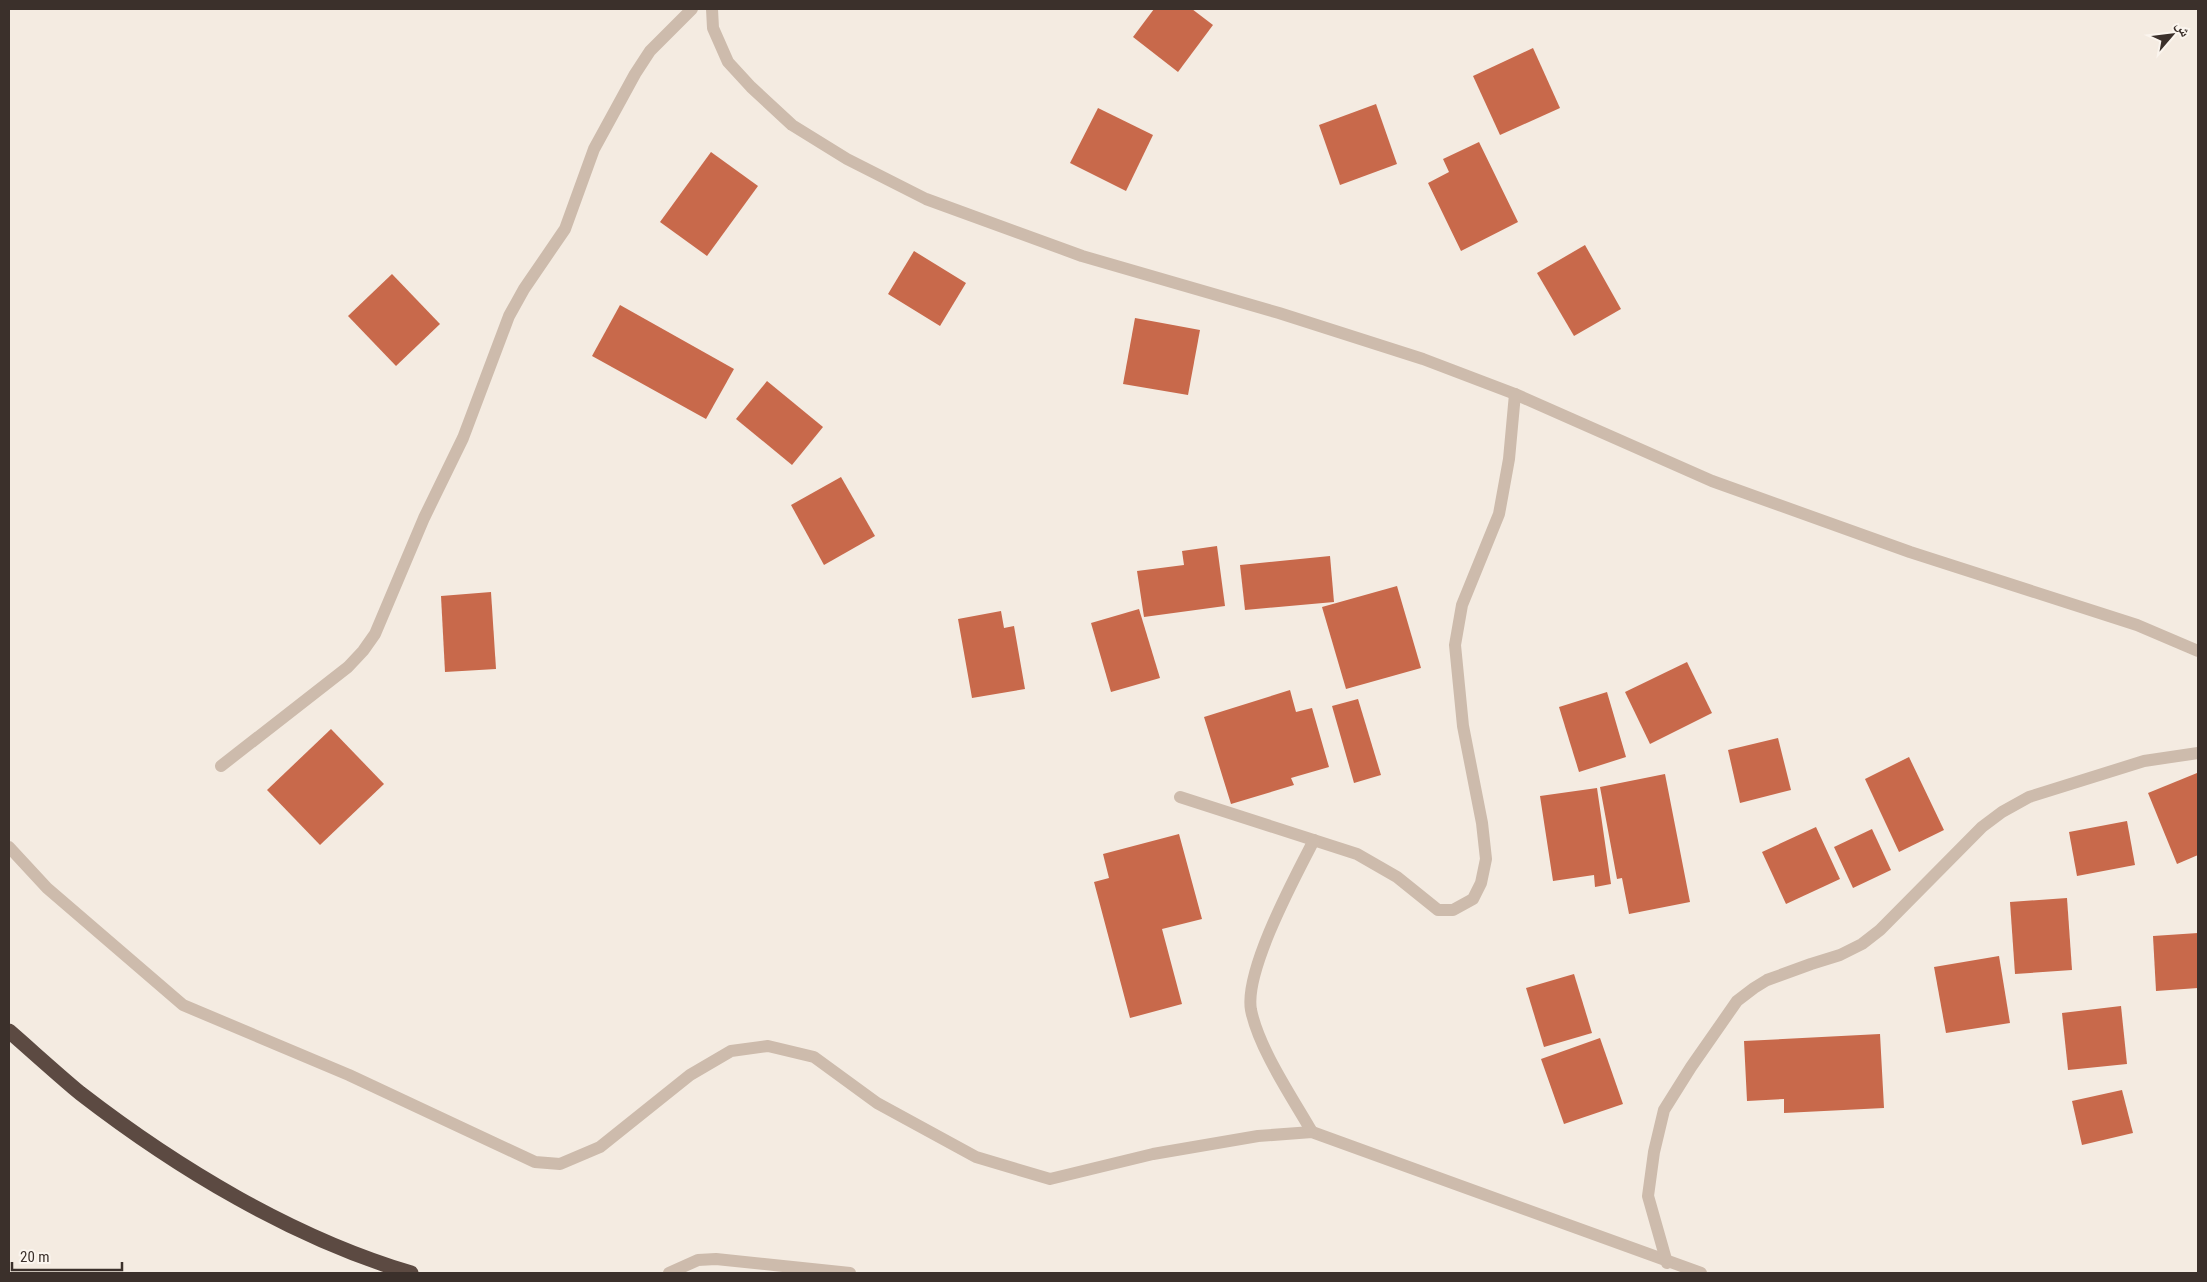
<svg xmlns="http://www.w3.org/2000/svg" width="2207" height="1282" viewBox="0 0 2207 1282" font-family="'Roboto Condensed','Noto Naskh Arabic',sans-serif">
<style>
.building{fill:#c8694b}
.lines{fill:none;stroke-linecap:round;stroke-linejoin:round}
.service{stroke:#cdbbac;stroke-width:12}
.minor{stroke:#cdbbac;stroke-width:12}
.motorway{stroke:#5c4a42;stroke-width:15}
</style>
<rect width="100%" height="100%" fill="#f4ebe1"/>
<g class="building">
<polygon points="1154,9 1192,9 1213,25 1178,72 1133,37"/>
<polygon points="1533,48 1560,108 1500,135 1473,76"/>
<polygon points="1376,104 1397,164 1340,185 1319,125"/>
<polygon points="1098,108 1153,135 1126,191 1070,163"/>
<polygon points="1479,142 1518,222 1461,251 1428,183 1449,172 1443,159"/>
<polygon points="711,152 758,186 707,256 660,222"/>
<polygon points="1585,245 1621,309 1574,336 1537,273"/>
<polygon points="914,251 966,283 940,326 888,294"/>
<polygon points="392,274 440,324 396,366 348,316"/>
<polygon points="620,305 734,369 706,419 592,356"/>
<polygon points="1135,318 1200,330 1188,395 1123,384"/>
<polygon points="767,381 823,427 792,465 736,419"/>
<polygon points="841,477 875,536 824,565 791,505"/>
<polygon points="1217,546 1225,606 1144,617 1137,571 1184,565 1182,551"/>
<polygon points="1330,556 1334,602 1245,610 1240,565"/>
<polygon points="1397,586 1421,668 1346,689 1322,607"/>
<polygon points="491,592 496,669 445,672 441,596"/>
<polygon points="1139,609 1160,678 1111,692 1091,623"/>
<polygon points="1001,611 1004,628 1014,626 1025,689 972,698 958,619"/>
<polygon points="1687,662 1712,713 1650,744 1625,692"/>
<polygon points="1290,690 1296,712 1312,708 1329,767 1291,778 1294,785 1231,804 1204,717"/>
<polygon points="1607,692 1626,757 1579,772 1559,707"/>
<polygon points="1358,699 1381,775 1354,783 1332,706"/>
<polygon points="331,729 384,784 320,845 267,790"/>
<polygon points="1778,738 1791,790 1740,803 1728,750"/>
<polygon points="1909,757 1944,830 1899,852 1865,779"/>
<polygon points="2197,773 2198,855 2177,864 2148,793"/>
<polygon points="1665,774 1690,902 1629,914 1622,878 1617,879 1600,787"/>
<polygon points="1597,788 1611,884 1595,887 1594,875 1553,881 1540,796"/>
<polygon points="2127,821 2135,865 2077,876 2069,832"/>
<polygon points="1816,827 1840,879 1786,904 1762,852"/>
<polygon points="1872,829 1891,870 1853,888 1834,847"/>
<polygon points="1179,834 1202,919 1162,929 1182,1004 1130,1018 1094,882 1109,878 1103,854"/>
<polygon points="2067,898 2072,970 2015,974 2010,902"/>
<polygon points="2198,933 2198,988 2156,991 2153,936"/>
<polygon points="1999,956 2010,1023 1946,1033 1934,967"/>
<polygon points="1574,974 1592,1033 1544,1047 1526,988"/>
<polygon points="2121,1006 2127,1064 2068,1070 2062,1013"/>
<polygon points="1880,1034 1884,1108 1784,1113 1784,1099 1747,1101 1744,1041"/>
<polygon points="1600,1038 1623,1104 1564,1124 1541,1059"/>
<polygon points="2122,1090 2133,1133 2082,1145 2072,1101"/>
</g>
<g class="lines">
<g class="service">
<polyline points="221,766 348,667 363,651 375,634 424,518 463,438 509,316 524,289 565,229 594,149 635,74 650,51 692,9"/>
<polyline points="669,1273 698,1260 716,1259 850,1273"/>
</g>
<g class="minor">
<polyline points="712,9 713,28 728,62 751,87 792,125 847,159 926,199 1082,256 1279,313 1423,359 1515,394 1712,481 1910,552 2137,625 2198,651"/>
<polyline points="1180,797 1357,854 1397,877 1438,910 1453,910 1473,899 1481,883 1486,859 1482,823 1463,726 1455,645 1462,605 1499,514 1509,459 1515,394"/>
<polyline points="9,847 47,888 183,1005 349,1075 535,1162 560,1164 600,1147 690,1075 731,1051 768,1046 814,1057 877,1103 976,1157 1050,1179 1153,1154 1258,1136 1312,1132 1701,1273"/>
<path d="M1312 1132C1292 1097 1259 1049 1251 1010 1244 971 1295 877 1314 840"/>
<polyline points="1667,1263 1648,1196 1654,1152 1664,1110 1691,1067 1737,1001 1754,988 1767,980 1811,964 1840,955 1862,944 1880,930 1982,827 2002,812 2029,797 2144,761 2198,753"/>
</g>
<path class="motorway" d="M9 1031C32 1051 56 1073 80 1093 177 1168 293 1238 411 1273"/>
</g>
<rect width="2207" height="1282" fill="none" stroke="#3b302b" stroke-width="20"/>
<g transform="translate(2172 35) rotate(62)" stroke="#fbf5ee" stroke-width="4" paint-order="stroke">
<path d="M0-4L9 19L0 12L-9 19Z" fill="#3b302b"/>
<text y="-8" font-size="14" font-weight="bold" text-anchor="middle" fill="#3b302b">ش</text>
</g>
<path d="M12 1262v8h110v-8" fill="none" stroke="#3b302b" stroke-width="2.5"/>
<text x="20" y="1262" font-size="15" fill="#3b302b" stroke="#fbf5ee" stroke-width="4" paint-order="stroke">20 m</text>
</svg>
